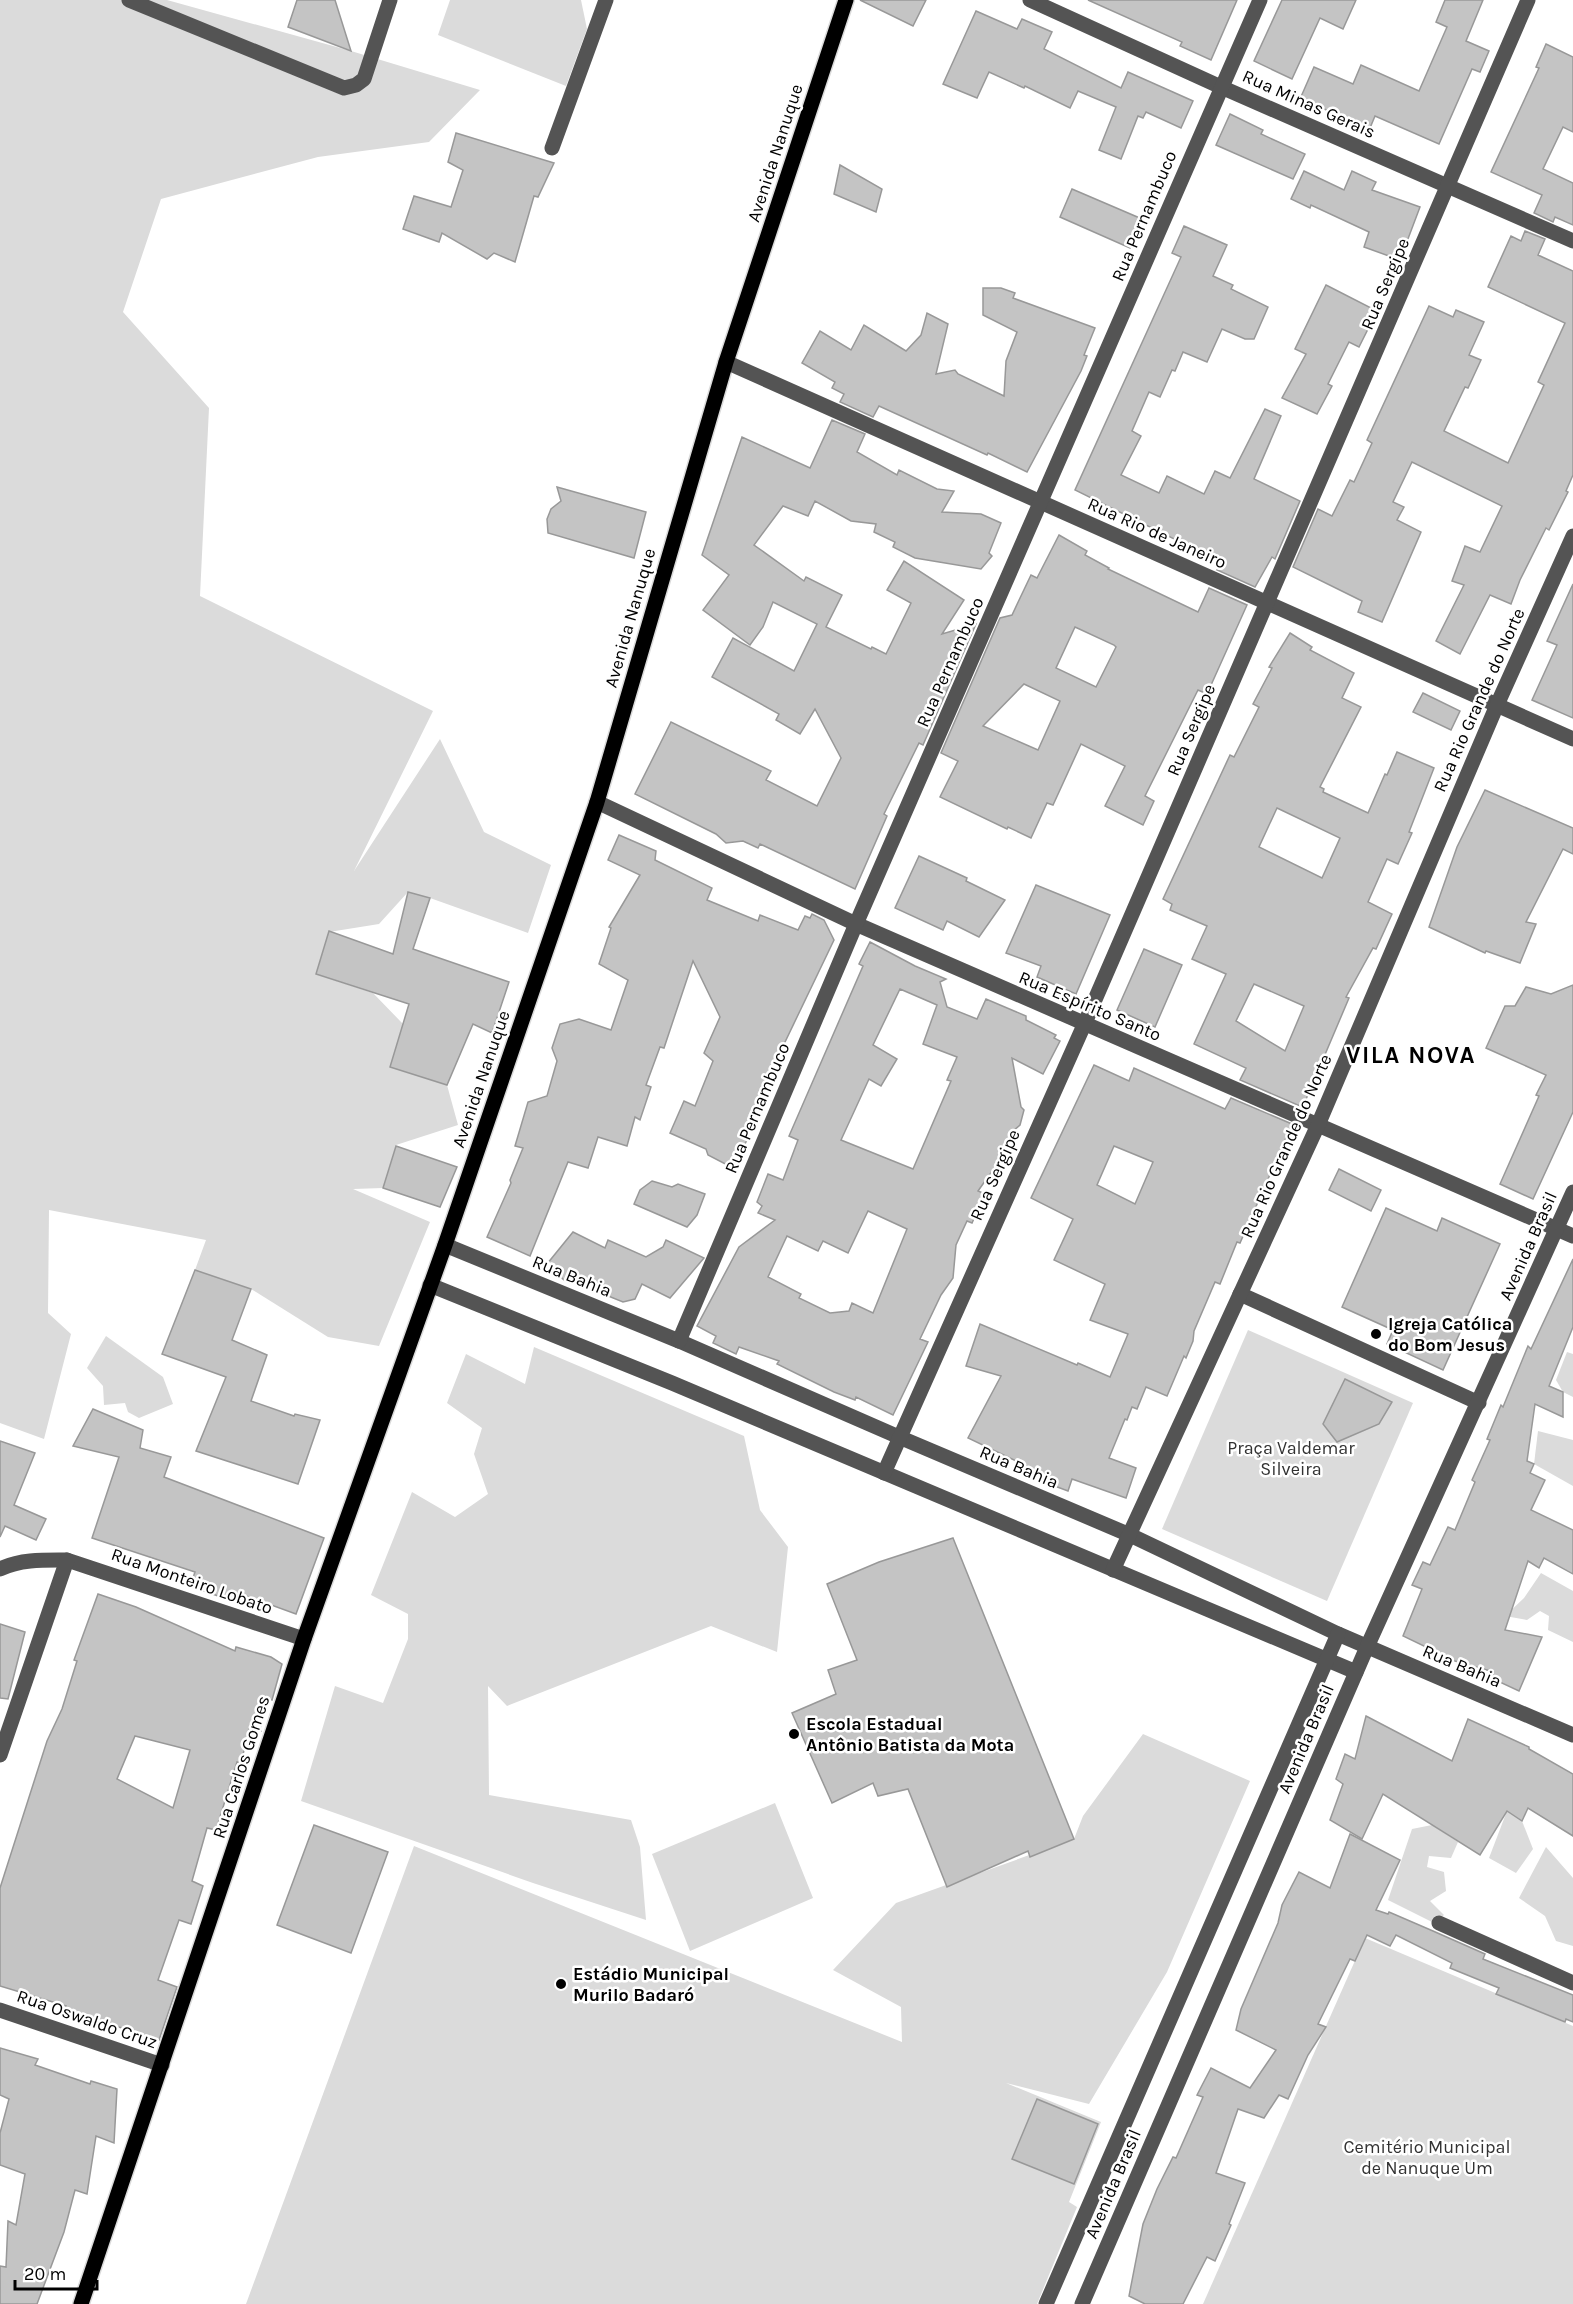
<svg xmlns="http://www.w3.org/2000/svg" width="1573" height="2304" viewBox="0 0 1573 2304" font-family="Karla,sans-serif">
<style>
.green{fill:#dbdbdb}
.building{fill:#c4c4c4;stroke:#989898;stroke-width:1.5;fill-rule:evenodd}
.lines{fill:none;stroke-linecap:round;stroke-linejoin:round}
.major-casing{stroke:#dbdbdb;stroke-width:18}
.minor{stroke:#545454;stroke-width:15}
.major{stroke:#000;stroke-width:15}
.poi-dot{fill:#000;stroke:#fff;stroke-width:2}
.labels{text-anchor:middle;stroke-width:5;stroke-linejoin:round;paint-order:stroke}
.street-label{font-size:18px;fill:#000;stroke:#fff}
.poi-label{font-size:18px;font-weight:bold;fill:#000;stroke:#fff;text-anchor:start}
.park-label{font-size:18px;fill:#323232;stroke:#fff}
.district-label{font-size:24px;font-weight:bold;letter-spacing:1.5px;fill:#000;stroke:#fff}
</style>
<rect width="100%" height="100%" fill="#fff"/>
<g class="green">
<polygon points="0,0 167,0 351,51 480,90 429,142 318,157 161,199 123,312 209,408 200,596 433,711 354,871 440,739 484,832 551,865 528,933 430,898 408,892 379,924 329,932 316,974 373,993 403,1024 390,1067 447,1085 458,1125 396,1145 383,1188 353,1189 430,1222 379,1346 328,1337 251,1289 195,1270 206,1240 49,1210 48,1313 71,1334 44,1439 0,1423"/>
<polygon points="450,0 581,0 587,29 566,86 438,35"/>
<polygon points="1248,1330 1413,1403 1327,1601 1162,1529"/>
<polygon points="106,1336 163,1377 173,1404 139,1418 128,1412 125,1403 104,1405 103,1386 87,1368"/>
<polygon points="534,1347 744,1436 760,1510 788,1547 777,1652 711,1626 507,1706 488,1686 489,1795 631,1820 640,1847 646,1920 533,1883 301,1801 335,1686 383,1703 408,1639 408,1614 371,1595 412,1492 455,1517 488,1494 474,1454 482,1428 447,1403 466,1354 525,1384"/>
<polygon points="1567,1352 1573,1354 1573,1397 1563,1392 1556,1380"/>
<polygon points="1538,1431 1573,1440 1573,1486 1534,1464"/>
<polygon points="1541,1573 1573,1591 1573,1642 1548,1630 1549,1616 1540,1611 1527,1620 1505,1616 1524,1598"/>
<polygon points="1143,1734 1250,1781 1167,1972 1089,2104 1006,2083 1101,2122 1069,2202 1077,2207 1037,2304 246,2304 414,1846 902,2042 901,2007 833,1970 896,1903 1074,1839 1083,1816"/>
<polygon points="775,1803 813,1898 690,1951 652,1854"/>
<polygon points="1507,1811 1522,1821 1533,1849 1516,1873 1489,1858"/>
<polygon points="1432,1825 1458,1842 1451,1858 1429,1856 1427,1867 1444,1872 1446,1891 1430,1901 1444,1915 1434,1923 1388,1900 1412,1829"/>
<polygon points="1546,1847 1573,1878 1573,1946 1556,1941 1545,1916 1519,1898"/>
<polygon points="1365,1938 1573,2026 1573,2304 1203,2304"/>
</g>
<g class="building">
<polygon points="297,0 335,0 351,51 288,27"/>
<polygon points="860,0 926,0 913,26"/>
<polygon points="1088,0 1237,0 1211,60 1180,46 1182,42"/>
<polygon points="1282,0 1356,0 1343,29 1320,18 1292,79 1254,61"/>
<polygon points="1445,0 1483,0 1466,41 1489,51 1480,72 1472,69 1439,144 1375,116 1370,128 1300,99 1314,67 1353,84 1361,65 1419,91 1447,27 1436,22"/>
<polygon points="976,11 1017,29 1022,19 1052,32 1044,49 1121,88 1128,72 1193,101 1181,128 1146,112 1143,118 1138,116 1121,159 1099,150 1116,107 1078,91 1070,108 1025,86 1024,88 989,72 977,98 943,84"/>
<polygon points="1546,44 1573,57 1573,132 1563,127 1543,169 1573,183 1573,225 1555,217 1553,222 1534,213 1542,195 1491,172 1539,68 1536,67"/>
<polygon points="1230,114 1263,130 1261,134 1305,154 1293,179 1216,145"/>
<polygon points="456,133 554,163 538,197 534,196 515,262 494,253 487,259 442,233 439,242 403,229 414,196 451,207 463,170 448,162"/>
<polygon points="840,165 882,189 876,212 834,194"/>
<polygon points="1304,171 1344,190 1352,171 1376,182 1372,190 1420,207 1400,260 1364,247 1369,232 1311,205 1310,208 1291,199"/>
<polygon points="1072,189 1142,219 1130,248 1060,217"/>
<polygon points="1184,226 1227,245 1213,276 1233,285 1231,289 1268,307 1254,339 1245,339 1222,329 1207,362 1183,352 1175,371 1172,370 1160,397 1149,392 1132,431 1141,436 1121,475 1159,493 1167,476 1204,494 1215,471 1230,478 1265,409 1281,416 1254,479 1300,501 1275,559 1272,557 1255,587 1217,570 1221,562 1075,490 1181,257 1172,253"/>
<polygon points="1525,231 1545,239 1538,255 1573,271 1573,475 1566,491 1568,492 1549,530 1546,528 1520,580 1511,604 1490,595 1460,654 1436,641 1464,585 1452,581 1465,546 1480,552 1502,506 1412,462 1393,502 1404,507 1397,520 1421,532 1382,622 1358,612 1362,601 1293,567 1318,509 1332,516 1350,480 1354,482 1372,443 1367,440 1429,306 1453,317 1456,310 1484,322 1469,355 1481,360 1468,388 1465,387 1444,431 1508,463 1544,385 1538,382 1565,323 1488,287 1511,236 1521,241"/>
<polygon points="1326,285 1377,311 1359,347 1349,342 1328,384 1332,386 1317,414 1282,398 1306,354 1295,349"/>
<polygon points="983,288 1001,288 1015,293 1013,298 1095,328 1084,355 1087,356 1081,371 1027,472 988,453 987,455 879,406 873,417 840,402 844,394 832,388 835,382 802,363 820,331 851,350 864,325 906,351 921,335 927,313 948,324 936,374 955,370 958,374 1004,396 1006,361 1017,332 983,315"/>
<polygon points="832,420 865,434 857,452 897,475 899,470 937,489 954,491 942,512 981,514 1001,523 989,553 992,556 981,569 915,558 893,547 895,542 874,532 876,524 851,521 815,501 808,516 783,506 754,545 804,581 806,577 842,595 826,627 871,649 872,647 886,654 911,603 887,590 904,561 964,600 942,634 976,624 923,745 919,743 884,814 887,816 855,889 760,844 758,848 743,841 726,843 716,834 635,794 671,722 771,771 766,780 817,806 841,758 815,709 800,734 776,720 779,714 712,677 733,638 794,671 817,624 773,602 763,627 750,645 703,610 729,575 702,555 742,437 810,468"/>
<polygon points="557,487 646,512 634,558 548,533 547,519 551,509 561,501"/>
<path d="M1059 535 1087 551 1085 555 1109 568 1108 569 1198 612 1209 588 1247 605 1207 694 1198 690 1145 796 1154 801 1143 825 1105 806 1125 766 1081 744 1053 805 1047 803 1031 838 1008 827 1007 829 940 797 958 761 941 753 1000 618 1012 615 1031 575 1037 578ZM1075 627 1114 645 1116 647 1096 687 1056 668ZM1024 684 1060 701 1038 750 983 726Z"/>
<polygon points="1573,584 1573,718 1532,700 1557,645 1547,641"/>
<path d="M1290 633 1312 647 1310 650 1354 673 1342 698 1361 707 1320 787 1324 789 1323 792 1368 813 1385 774 1387 775 1397 752 1434 768 1409 832 1412 833 1398 864 1387 859 1368 902 1392 914 1376 949 1373 948 1346 997 1349 998 1304 1104 1301 1103 1300 1106 1240 1080 1246 1068 1194 1044 1226 974 1192 959 1207 926 1170 910 1172 904 1163 899 1230 755 1234 757 1259 707 1253 704 1272 668 1269 667ZM1277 808 1340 838 1322 878 1259 847ZM1254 984 1304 1006 1285 1051 1236 1021Z"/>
<polygon points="1423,693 1460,711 1451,730 1413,712"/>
<polygon points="1485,790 1573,828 1573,854 1563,849 1526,922 1536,924 1520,963 1486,951 1485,953 1429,927 1457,847"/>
<polygon points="619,835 656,851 655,860 712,888 707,900 758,921 760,915 798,930 805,916 810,918 812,914 824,920 834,940 762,1090 742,1138 747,1140 733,1168 708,1155 706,1149 670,1133 684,1101 695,1106 713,1061 704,1053 720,1017 693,961 664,1048 660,1047 646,1085 651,1087 640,1120 635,1117 627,1146 598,1137 588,1168 568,1162 530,1256 487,1237 511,1183 510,1180 523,1148 515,1146 528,1102 547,1096 557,1061 552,1048 560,1024 579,1019 611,1030 628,980 599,964 611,928 609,927 640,875 608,860"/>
<polygon points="919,856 967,878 966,881 1005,900 979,937 947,921 943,930 895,908"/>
<polygon points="1036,885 1110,915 1076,994 1037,977 1041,966 1006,953"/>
<polygon points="408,892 430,898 413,949 509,982 492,1033 473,1024 447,1085 390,1067 409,1004 316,974 329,931 393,954"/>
<path d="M870 942 915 966 946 979 940 982 947 1007 977 1019 986 999 1026 1016V1020L1056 1035 1054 1038 1060 1041 1043 1074 1012 1058 1021 1107 1024 1110 1020 1125 1012 1132 998 1158 1000 1160 978 1191 985 1194 972 1223 967 1221 956 1245 953 1278 941 1295 920 1339 928 1342 893 1415 856 1397 855 1400 834 1392 777 1364 779 1361 739 1347 736 1354 713 1343 716 1336 697 1326 739 1247 775 1220 758 1213 762 1206 757 1202 768 1174 783 1180 798 1140 789 1136 863 966 859 964ZM900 989 937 1005 923 1044 957 1057 947 1080 951 1081 913 1169 841 1140 869 1079 881 1086 897 1059 873 1045ZM868 1211 907 1229 873 1313 852 1303 849 1311 830 1313 799 1298 801 1294 768 1277 787 1236 818 1251 823 1241 848 1253Z"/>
<polygon points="1144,949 1182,965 1155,1027 1117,1010"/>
<polygon points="1573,985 1573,1112 1533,1199 1500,1184 1539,1096 1536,1095 1546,1075 1486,1048 1505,1006 1515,1006 1526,987 1551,994"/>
<path d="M1094 1065 1129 1081 1134 1068 1225 1109 1231 1098 1292 1124 1240 1243 1237 1242 1220 1284 1215 1282 1194 1331 1193 1341 1186 1358 1184 1356 1167 1396 1146 1387 1137 1409 1132 1407 1127 1420 1125 1419 1109 1458 1136 1468 1126 1498 1072 1479 1068 1491 1028 1476 1031 1468 968 1438 1001 1376 966 1366 980 1324 1077 1365 1078 1363 1110 1377 1128 1334 1090 1320 1105 1284 1054 1260 1073 1219 1031 1198ZM1114 1146 1153 1162 1135 1204 1097 1185Z"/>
<polygon points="396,1146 457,1167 440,1207 383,1188"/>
<polygon points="1339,1169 1381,1190 1371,1211 1329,1190"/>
<polygon points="652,1181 672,1187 678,1184 705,1194 697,1215 687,1227 634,1204 640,1190"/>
<polygon points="1386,1208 1437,1231 1442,1218 1500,1244 1443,1370 1387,1344 1393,1330 1342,1307"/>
<polygon points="573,1232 605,1248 608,1240 646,1257 663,1247 666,1240 704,1258 670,1298 642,1284 635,1299 623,1302 581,1285 582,1283 565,1281 547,1264"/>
<polygon points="1573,1259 1573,1327 1549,1386 1563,1392 1563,1417 1535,1404 1527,1461 1534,1464 1530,1473 1545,1480 1531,1510 1573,1530 1573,1574 1544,1558 1539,1568 1528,1561 1505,1630 1542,1637 1519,1691 1491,1678 1494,1672 1455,1661 1403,1636 1422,1589 1412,1585 1423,1562 1430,1565 1448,1527 1455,1530 1475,1482 1472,1480 1490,1440 1487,1439 1501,1405 1503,1407 1528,1346 1531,1349"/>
<polygon points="195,1270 251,1289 232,1340 267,1355 251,1401 294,1416 295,1414 320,1420 298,1484 196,1451 226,1377 162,1354"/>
<polygon points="1345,1379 1392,1402 1379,1424 1337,1442 1323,1424"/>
<polygon points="93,1409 143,1430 140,1448 171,1457 164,1477 324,1538 296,1614 238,1593 235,1602 190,1586 195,1572 92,1538 119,1457 73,1446"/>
<polygon points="0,1441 35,1453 14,1505 46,1519 36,1540 5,1526 0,1537"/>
<polygon points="953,1538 1074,1839 1030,1857 1028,1851 947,1887 908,1789 878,1796 873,1783 832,1803 792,1713 836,1694 828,1670 857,1660 827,1584 879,1562"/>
<path d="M98 1594 136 1607 235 1651 236 1647 271 1657 282 1664 272 1700 263 1698 261 1731 249 1729 241 1763 237 1762 216 1830 207 1828 192 1881 203 1886 191 1924 179 1920 158 1980 177 1987 159 2040 100 2021 98 2026 62 2014 66 2006 0 1986V1888L47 1741 62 1709 77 1661 74 1660ZM135 1736 190 1750 173 1808 117 1779Z"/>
<polygon points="0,1624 25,1632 8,1699 0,1698"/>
<polygon points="1366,1716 1452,1761 1468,1719 1529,1747 1529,1749 1573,1774 1573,1836 1528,1808 1522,1821 1507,1811 1480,1855 1383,1794 1362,1839 1330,1820 1343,1784 1336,1779 1345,1754 1355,1759"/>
<polygon points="314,1825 388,1852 351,1953 277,1925"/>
<polygon points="1350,1834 1400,1860 1376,1910 1388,1914 1389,1912 1433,1931 1485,1954 1483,1959 1573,1995 1573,2022 1566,2019 1565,2022 1496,1994 1499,1988 1450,1968 1452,1963 1396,1935 1390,1946 1367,1935 1355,1961 1350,1959 1318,2024 1326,2027 1308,2055 1288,2099 1279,2095 1264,2118 1238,2109 1216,2173 1245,2183 1229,2224 1231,2225 1215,2261 1207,2257 1183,2304 1145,2304 1129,2296 1143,2224 1157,2189 1173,2157 1176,2158 1203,2097 1197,2095 1211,2068 1250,2088 1276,2050 1236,2030 1241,2009 1278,1923 1282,1905 1299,1872 1330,1888"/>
<polygon points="0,2048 38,2059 35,2065 90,2084 91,2081 117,2089 114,2143 96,2136 87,2194 75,2190 64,2232 37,2304 0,2304 0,2266 6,2267 8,2221 16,2225 25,2174 0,2165 0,2133 9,2099 0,2095"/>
<polygon points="1037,2099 1098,2124 1074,2184 1012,2159"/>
</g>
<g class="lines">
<defs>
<polyline id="major" points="81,2304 304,1639 445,1245 597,802 726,362 846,0"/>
</defs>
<use href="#major" class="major-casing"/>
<g class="minor">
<polyline points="129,0 344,88 356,85 364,79 390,0"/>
<polyline points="1030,0 1221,87 1573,241"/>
<polyline points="552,148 606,0"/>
<polyline points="726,362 1573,739"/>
<polyline points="597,802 856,924 1573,1236"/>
<polyline points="445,1245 679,1341 899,1437 1130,1535 1338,1634 1573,1735"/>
<polyline points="430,1285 672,1383 1356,1672"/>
<polyline points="1240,1294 1479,1403"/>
<polyline points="679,1341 856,924 1260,0"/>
<polyline points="884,1473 1084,1025 1528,0"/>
<path d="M0 1569C21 1559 45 1560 67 1560L304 1639"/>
<polyline points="1113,1570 1318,1125 1497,705 1573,536"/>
<polyline points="0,1755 67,1560"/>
<polyline points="1439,1923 1573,1983"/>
<polyline points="0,2010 162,2065"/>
<polyline points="1046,2304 1338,1634"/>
<polyline points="1082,2304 1367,1647 1573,1192"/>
</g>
<use href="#major" class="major"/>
</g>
<g class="poi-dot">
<circle cx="1376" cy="1334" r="6"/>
<circle cx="794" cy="1734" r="6"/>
<circle cx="561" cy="1984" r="6"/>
</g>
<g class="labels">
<g class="street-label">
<text transform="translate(1309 104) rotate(24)" y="6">Rua Minas Gerais</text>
<text transform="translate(775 153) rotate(-72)" y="6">Avenida Nanuque</text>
<text transform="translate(1144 216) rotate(-67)" y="6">Rua Pernambuco</text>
<text transform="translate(1385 284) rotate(-67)" y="6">Rua Sergipe</text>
<text transform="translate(1157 533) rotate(24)" y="6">Rua Rio de Janeiro</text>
<text transform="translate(630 618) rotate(-74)" y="6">Avenida Nanuque</text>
<text transform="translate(950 662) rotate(-66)" y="6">Rua Pernambuco</text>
<text transform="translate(1479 700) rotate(-66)" y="6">Rua Rio Grande do Norte</text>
<text transform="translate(1191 730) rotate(-67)" y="6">Rua Sergipe</text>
<text transform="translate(1090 1006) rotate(23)" y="6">Rua Espírito Santo</text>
<text transform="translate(481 1079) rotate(-71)" y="6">Avenida Nanuque</text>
<text transform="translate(757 1108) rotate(-67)" y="6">Rua Pernambuco</text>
<text transform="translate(1286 1146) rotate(-66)" y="6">Rua Rio Grande do Norte</text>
<text transform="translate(995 1175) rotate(-66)" y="6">Rua Sergipe</text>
<text transform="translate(1528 1246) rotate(-66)" y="6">Avenida Brasil</text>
<text transform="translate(572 1276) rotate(22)" y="6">Rua Bahia</text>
<text transform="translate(1019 1467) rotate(23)" y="6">Rua Bahia</text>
<text transform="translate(192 1581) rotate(19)" y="6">Rua Monteiro Lobato</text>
<text transform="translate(1462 1666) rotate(23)" y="6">Rua Bahia</text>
<text transform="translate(1306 1739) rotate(-67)" y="6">Avenida Brasil</text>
<text transform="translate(241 1767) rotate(-72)" y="6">Rua Carlos Gomes</text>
<text transform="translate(87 2019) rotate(19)" y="6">Rua Oswaldo Cruz</text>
<text transform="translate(1113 2184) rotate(-67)" y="6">Avenida Brasil</text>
</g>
<g class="poi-label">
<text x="1388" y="1330">Igreja Católica<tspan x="1388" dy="21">do Bom Jesus</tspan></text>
<text x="806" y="1730">Escola Estadual<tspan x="806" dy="21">Antônio Batista da Mota</tspan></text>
<text x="573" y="1980">Estádio Municipal<tspan x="573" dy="21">Murilo Badaró</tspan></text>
</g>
<g class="park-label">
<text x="1291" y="1454">Praça Valdemar<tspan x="1291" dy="21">Silveira</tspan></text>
<text x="1427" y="2153">Cemitério Municipal<tspan x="1427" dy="21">de Nanuque Um</tspan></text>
</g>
<g class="district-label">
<text x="1411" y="1063">VILA NOVA</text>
</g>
</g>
<path d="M15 2280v9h82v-9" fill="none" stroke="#000000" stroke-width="3"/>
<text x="24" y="2280" font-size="18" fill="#000000" stroke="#ffffff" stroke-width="4.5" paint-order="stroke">20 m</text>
</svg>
